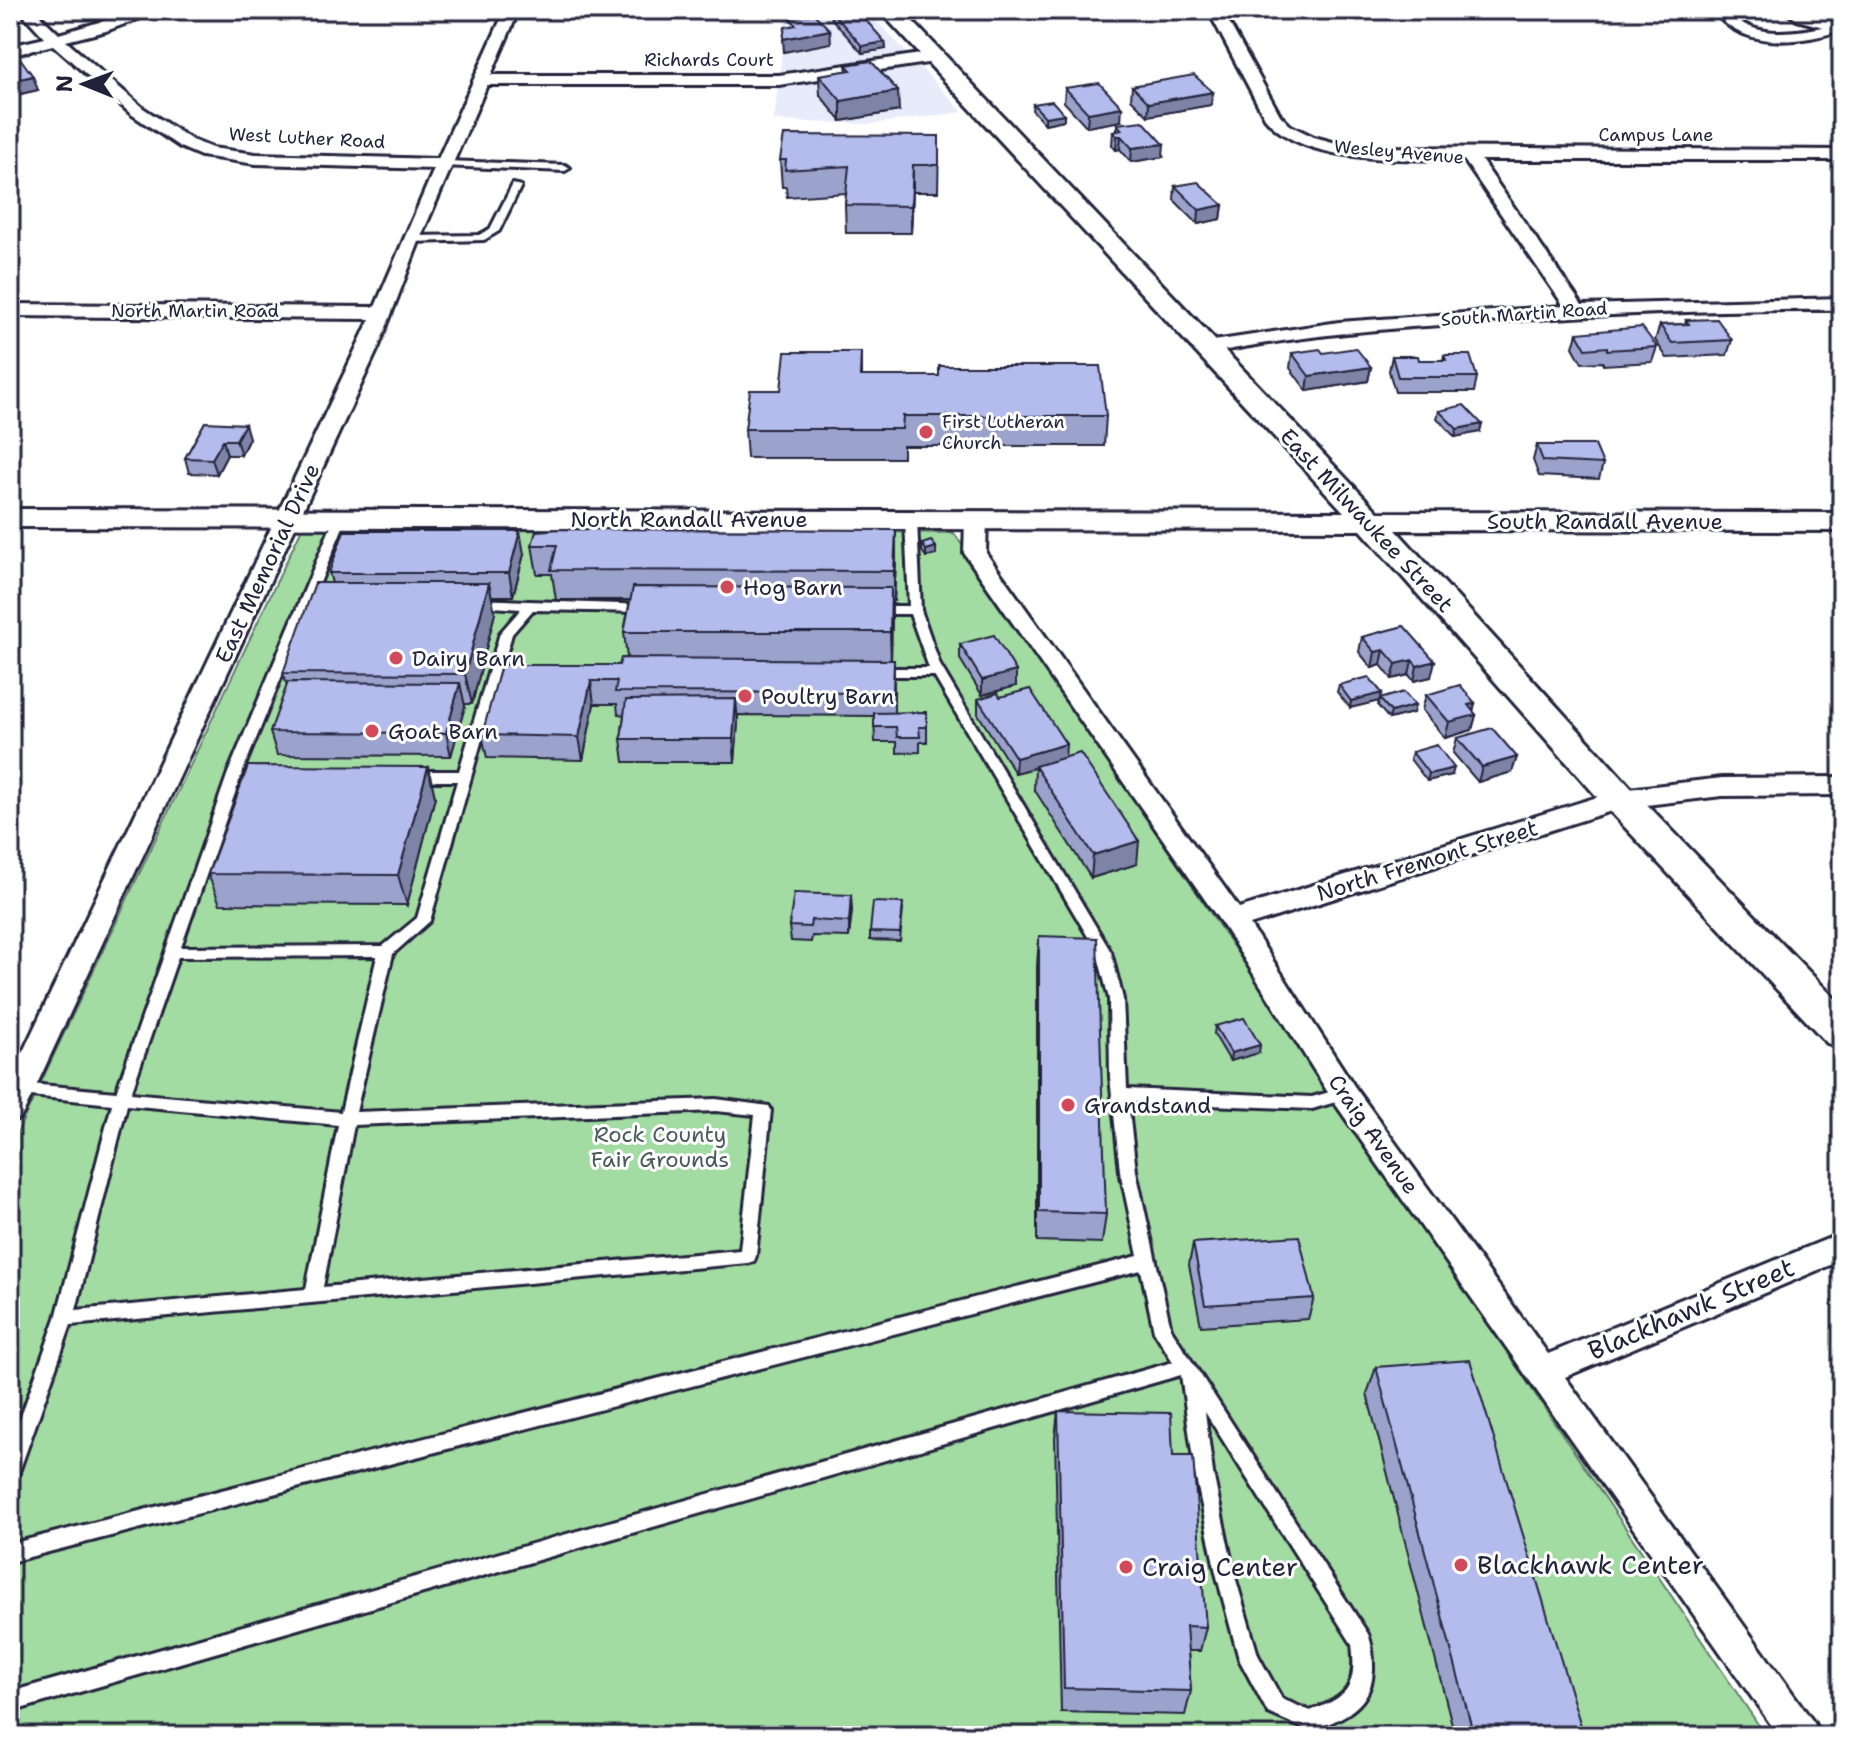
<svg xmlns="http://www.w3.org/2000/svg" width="1852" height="1746" viewBox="0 0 1852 1746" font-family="'Shantell Sans',sans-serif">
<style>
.built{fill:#e8ebfa}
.green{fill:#a2dca2;stroke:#627f6e;stroke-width:2}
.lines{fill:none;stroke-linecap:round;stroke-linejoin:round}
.lane-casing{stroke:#22223b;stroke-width:6}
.street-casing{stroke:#22223b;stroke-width:6}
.secondary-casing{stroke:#22223b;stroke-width:6}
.lane{fill:#fff;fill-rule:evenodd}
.street{fill:#fff;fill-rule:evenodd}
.secondary{fill:#fff;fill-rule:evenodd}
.wall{fill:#9ba2cc;stroke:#22223b;stroke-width:2}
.shaded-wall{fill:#7e84a6;stroke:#22223b;stroke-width:2}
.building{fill:#b4bced;stroke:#22223b;stroke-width:2}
.poi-dot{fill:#d1495b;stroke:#fff;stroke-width:3}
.labels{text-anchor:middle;stroke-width:6;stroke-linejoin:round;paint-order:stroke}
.far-street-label{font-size:18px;fill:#22223b;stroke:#fff}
.far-poi-label{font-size:18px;fill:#22223b;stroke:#fff;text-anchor:start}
.street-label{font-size:22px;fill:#22223b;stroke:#fff}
.poi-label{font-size:22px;fill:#22223b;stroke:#fff;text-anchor:start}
.park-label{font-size:22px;fill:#485a5a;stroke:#fff}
.near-street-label{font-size:26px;fill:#22223b;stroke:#fff}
.near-poi-label{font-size:26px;fill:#22223b;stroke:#fff;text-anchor:start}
</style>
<rect width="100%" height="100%" fill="#fff"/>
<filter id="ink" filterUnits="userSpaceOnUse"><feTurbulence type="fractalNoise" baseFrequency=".0125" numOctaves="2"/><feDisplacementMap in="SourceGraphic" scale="16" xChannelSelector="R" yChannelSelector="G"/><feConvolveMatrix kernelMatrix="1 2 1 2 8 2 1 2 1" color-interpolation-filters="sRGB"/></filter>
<g filter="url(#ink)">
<polygon class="built" points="863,10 866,10 963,112 871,124 774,121 786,16 831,15"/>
<polygon class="green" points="303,526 954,533 1766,1736 10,1736 10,1148"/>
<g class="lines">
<defs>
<g id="lane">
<polygon points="918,10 1161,10 1157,12 921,14 895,18 891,16"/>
<polygon points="445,161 565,165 570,168 565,171 442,166 440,164"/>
<polygon points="513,184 521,186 499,231 484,240 411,242 406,239 411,236 479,235 490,229"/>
<path d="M341 514 347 517 242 773 181 947 383 946 417 918 457 781H411L404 776 411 771H459L500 633 521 609 476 606 472 605 470 602 472 599 650 605 652 608 650 611 646 612 533 610 512 634 430 921 393 954 356 1112 716 1099 769 1106 771 1110 756 1256 754 1261 748 1263 71 1325 19 1472 16 1478 10 1481V1447L56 1318 112 1104 20 1095 15 1093 12 1089 15 1085 20 1083 116 1092 228 773 335 517ZM377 956 341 1112 131 1093 178 957ZM127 1105 338 1125 306 1289 76 1310ZM716 1111 755 1115 740 1250 323 1287 354 1125Z"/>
<path d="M911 517 917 520 921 610 940 665 1111 952 1123 999 1127 1089 1312 1097 1344 1088 1349 1090 1352 1094 1349 1098 1312 1109 1128 1102 1136 1171 1171 1329 1368 1634C1372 1644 1373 1655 1373 1666 1374 1706 1343 1719 1310 1731L1268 1713 1239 1659 1216 1573 1195 1473 1181 1375 10 1712V1692L1173 1362 1154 1331 1141 1270 10 1562V1544L1138 1256 1120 1171 1110 1077 1109 999 1097 952 934 676H879L873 672 879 668H929L910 614H875L869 610 875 606H909L905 520ZM1205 1412 1352 1644C1357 1685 1349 1697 1310 1711L1282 1699 1258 1655 1234 1573 1213 1473Z"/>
</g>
<g id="street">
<polygon points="19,10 34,10 59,34 140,10 162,10 106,31 66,41 143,108 192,140 212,148 256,154 438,159 505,10 519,10 491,75 779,75 934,52 942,57 934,62 779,85 487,85 420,239 379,346 25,1110 20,1118 10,1122 10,1079 370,319 10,316 10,304 375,307 434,169 256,164 201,156 180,147 131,114 53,45 10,56 10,46 45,38"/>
<path d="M1208 10H1222L1280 115 1291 126 1314 137 1340 144 1366 147 1842 150V160H1481L1582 305 1842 298V310C1729 309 1615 314 1502 321 1403 327 1304 334 1207 354L1200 352 1197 348 1200 344 1207 342 1339 322 1564 306 1464 160C1406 158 1305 167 1265 118Z"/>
<path d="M1713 10H1728C1749 39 1792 33 1823 27L1797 20 1783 10H1801L1842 22V30C1800 44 1741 50 1713 10Z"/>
<polygon points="976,514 987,520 986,553 1239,908 1620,790 1722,778 1842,777 1842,795 1722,796 1621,808 1250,925 1354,1086 1548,1354 1842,1233 1842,1260 1565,1377 1814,1723 1820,1736 1779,1736 1334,1102 1224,927 964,553 965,520"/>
</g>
<polygon id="secondary" points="879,10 902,10 1378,512 1842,513 1842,531 1396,530 1633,790 1842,1006 1842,1048 1827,1043 1607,808 1361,530 10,527 10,509 1344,512"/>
</defs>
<use href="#lane" class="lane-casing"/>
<use href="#street" class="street-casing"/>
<use href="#secondary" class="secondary-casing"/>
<use href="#lane" class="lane"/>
<use href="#street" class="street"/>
<use href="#secondary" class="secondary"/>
</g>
<g class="wall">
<polygon points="831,11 885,42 886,49 862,53 831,18"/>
<polygon points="10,60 38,90 16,95 10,86"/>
<polygon points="846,65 899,111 841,121 820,95 819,75 847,71"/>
<polygon points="1132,86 1213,92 1211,105 1148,116 1131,99"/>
<polygon points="1065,88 1121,121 1087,127 1064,102"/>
<polygon points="1033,104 1064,114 1064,120 1045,124 1032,110"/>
<polygon points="1117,124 1163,157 1131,162 1120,149 1116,150 1112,145 1113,132 1117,131"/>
<polygon points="939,136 938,192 913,192 911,233 846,233 845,205 846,193 787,197 786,187 782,187 780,160"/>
<polygon points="1175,186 1223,205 1221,219 1198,224 1174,200"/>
<polygon points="1686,320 1732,340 1727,355 1667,358 1655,340 1660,325 1685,324"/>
<polygon points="1577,333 1657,347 1652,362 1603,365 1603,362 1582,363 1573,347"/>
<polygon points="861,352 861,376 1106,416 1104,446 903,446 903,458 747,458 745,429 781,390"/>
<polygon points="1292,353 1371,367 1368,381 1307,391 1290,368"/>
<polygon points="1444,355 1477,377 1474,392 1395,392 1389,371 1392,356 1419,360 1443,360"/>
<polygon points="1439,411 1482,424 1480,432 1455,437 1437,418"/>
<polygon points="205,422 249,438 241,455 227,455 217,474 189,473 185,458"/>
<polygon points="1537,445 1603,464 1599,479 1539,476 1533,460"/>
<polygon points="896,530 896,560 894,601 892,601 891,660 894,660 894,713 927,712 927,742 920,742 920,752 897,753 897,742 875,742 874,716 738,715 738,722 735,762 624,762 621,739 624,715 618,714 617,704 594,704 583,760 487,758 482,735 619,665 627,658 624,632 630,600 556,600 552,574 537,574 532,545"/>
<polygon points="922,544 936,547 936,555 926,557 922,551"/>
<polygon points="524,554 513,596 491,596 495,613 472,704 464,704 465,706 451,756 277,755 270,732 287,686 283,673 332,583 329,573"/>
<polygon points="1404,626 1431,677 1414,681 1409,675 1392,679 1381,665 1372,668 1359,652 1362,637"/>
<polygon points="960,644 1016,686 982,695 960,659"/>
<polygon points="1339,685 1381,698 1415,705 1413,713 1389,719 1378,706 1379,701 1350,708 1337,692"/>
<polygon points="1426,695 1475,703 1473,711 1476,715 1472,730 1445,738 1422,710"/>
<polygon points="1000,697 1065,757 1137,864 1091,878 1034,789 1035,768 1015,773 978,714 978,699"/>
<polygon points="1457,738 1517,757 1512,772 1478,782 1453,753"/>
<polygon points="1412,752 1452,775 1427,781 1410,759"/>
<polygon points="428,767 435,797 407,905 220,904 208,874"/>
<polygon points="852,910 849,937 812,936 811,942 791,941 789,926"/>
<polygon points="903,910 900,941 870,940 870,932"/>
<polygon points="1039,936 1106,1214 1102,1243 1037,1241 1037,966"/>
<polygon points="1215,1026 1259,1053 1230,1061 1214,1034"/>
<polygon points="1193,1243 1314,1298 1308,1319 1201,1326 1189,1265"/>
<polygon points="1376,1367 1584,1736 1455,1736 1367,1394"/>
<polygon points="1058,1411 1173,1456 1206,1627 1200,1651 1188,1651 1191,1691 1185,1715 1061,1712 1055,1438"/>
</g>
<g class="shaded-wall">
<polygon points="830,30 831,43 784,52 783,39"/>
<polygon points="885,42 886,49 862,53 862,46"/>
<polygon points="33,76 38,90 16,95 11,81"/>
<polygon points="898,91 899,111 841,121 841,101"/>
<polygon points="1213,92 1211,105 1148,116 1149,103"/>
<polygon points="1122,107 1121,121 1087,127 1088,113"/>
<polygon points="1064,114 1064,120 1045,124 1045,117"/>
<polygon points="1117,136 1121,136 1120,149 1116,150"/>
<polygon points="1164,144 1163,157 1131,162 1132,148"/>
<polygon points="913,165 913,192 911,233 911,206"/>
<polygon points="1223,205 1221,219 1198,224 1199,210"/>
<polygon points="1371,367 1368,381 1307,391 1309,376"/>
<polygon points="245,424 249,438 241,455 236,440"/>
<polygon points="1482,424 1480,432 1455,437 1457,429"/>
<polygon points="223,440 227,455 217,474 212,459"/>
<polygon points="896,530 896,560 894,601 894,571"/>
<polygon points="520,531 524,554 513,596 509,573"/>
<polygon points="936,547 936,555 926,557 926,550"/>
<polygon points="489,583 495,613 472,704 465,674"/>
<polygon points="891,588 892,618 891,662 890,632"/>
<polygon points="1384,650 1381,665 1372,668 1375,652"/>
<polygon points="1412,660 1409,675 1392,679 1396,664"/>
<polygon points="1435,661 1431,677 1414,681 1417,666"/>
<polygon points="1016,671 1016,686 982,695 982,680"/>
<polygon points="591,681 594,704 583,760 579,737"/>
<polygon points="460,683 465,706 451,756 446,733"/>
<polygon points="1382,693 1379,701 1350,708 1351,701"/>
<polygon points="736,699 738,722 735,762 733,739"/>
<polygon points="1475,703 1472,716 1476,715 1472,730 1445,738 1449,722 1468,705"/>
<polygon points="1415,705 1413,713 1389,719 1391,712"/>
<polygon points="1066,744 1065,759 1015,773 1016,758"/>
<polygon points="1517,757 1512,772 1478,782 1482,767"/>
<polygon points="428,767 435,797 407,905 398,875"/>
<polygon points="1454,768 1452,775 1427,781 1429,774"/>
<polygon points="1139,841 1137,864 1091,878 1093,855"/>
<polygon points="851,895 852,910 849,937 849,922"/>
<polygon points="1260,1045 1259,1053 1230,1061 1231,1053"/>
</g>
<g class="building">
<polygon points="840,10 857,10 885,42 862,46 831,11"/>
<polygon points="814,14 830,30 783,39 785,27 796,25 790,18"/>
<polygon points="20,58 33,76 11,81 10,80 10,60"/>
<polygon points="871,61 898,91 841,101 819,75 851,70 846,65"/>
<polygon points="1194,75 1213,92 1149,103 1132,86"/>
<polygon points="1099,83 1122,107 1088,113 1065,88"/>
<polygon points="1052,101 1064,114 1045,117 1033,104"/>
<polygon points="1143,121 1164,144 1132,148 1121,136 1117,136 1113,132 1122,130 1117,124"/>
<polygon points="784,135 939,136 939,165 913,165 911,206 845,205 849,166 785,170 786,160 780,160"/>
<polygon points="1198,182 1223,205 1199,210 1175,186"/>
<polygon points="1717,319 1732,340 1672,343 1660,325 1689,324 1686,320"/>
<polygon points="1642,327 1657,347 1607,350 1607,347 1586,349 1577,333"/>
<polygon points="1356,348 1371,367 1309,376 1292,353 1320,349 1323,353"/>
<polygon points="785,352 861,352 860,376 939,376 939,366 1100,366 1106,416 903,416 902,429 745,429 750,390 781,390"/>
<polygon points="1444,355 1470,355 1477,377 1398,377 1392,356 1418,356 1419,360 1446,360"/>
<polygon points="1464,405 1482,424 1457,429 1439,411"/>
<polygon points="205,422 245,424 236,440 223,440 212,459 185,458"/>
<polygon points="1537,445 1595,445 1603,464 1543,461"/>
<polygon points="560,529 896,530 894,571 551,570 557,545 532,545 536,531"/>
<polygon points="344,531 520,531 509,573 329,573"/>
<polygon points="931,541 936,547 926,550 922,544"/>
<polygon points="315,583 489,583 465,674 283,673"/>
<polygon points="633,587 891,588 890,632 624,632"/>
<polygon points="1404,626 1435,661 1417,666 1412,660 1396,664 1384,650 1375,652 1362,637"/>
<polygon points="994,635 1016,671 982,680 960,644"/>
<polygon points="621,658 894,660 893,693 615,692 617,681 591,681 579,737 482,735 501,665 619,665"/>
<polygon points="1369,677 1382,693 1351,701 1339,685"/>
<polygon points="288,682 460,683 446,733 270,732"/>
<polygon points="1460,685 1475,703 1468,705 1476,715 1449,722 1426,695"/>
<polygon points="1030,689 1066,744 1016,758 978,699 998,693 1000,697"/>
<polygon points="1404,692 1415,705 1391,712 1380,699"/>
<polygon points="736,699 733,739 621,739 626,700"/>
<polygon points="927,712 927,727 919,727 920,737 897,737 896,727 874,727 874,713"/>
<polygon points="1492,728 1517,757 1482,767 1457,738"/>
<polygon points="1437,745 1454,768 1429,774 1412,752"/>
<polygon points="1080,753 1139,841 1093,855 1035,766"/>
<polygon points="248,766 428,767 398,875 208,874"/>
<polygon points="794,893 851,895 849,922 811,920 810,927 789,926"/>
<polygon points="873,902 903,903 900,933 870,932"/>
<polygon points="1039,936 1097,938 1106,1214 1039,1212"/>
<polygon points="1244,1018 1260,1045 1231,1053 1215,1026"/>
<polygon points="1299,1236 1314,1298 1205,1305 1193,1243"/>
<polygon points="1470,1360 1584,1736 1474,1736 1376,1367"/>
<polygon points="1058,1411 1171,1413 1173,1456 1193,1456 1206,1627 1186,1626 1191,1691 1064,1688"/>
</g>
</g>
<g class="poi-dot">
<circle cx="926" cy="432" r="8"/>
<circle cx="727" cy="587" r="8"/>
<circle cx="396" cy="658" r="8"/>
<circle cx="745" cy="696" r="8"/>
<circle cx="372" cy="731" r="8"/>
<circle cx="1068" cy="1105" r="8"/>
<circle cx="1461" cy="1565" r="8"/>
<circle cx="1126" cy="1567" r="8"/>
</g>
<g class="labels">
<g class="far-street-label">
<text x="709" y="66">Richards Court</text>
<text x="1656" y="141">Campus Lane</text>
<text transform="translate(307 138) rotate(3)" y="6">West Luther Road</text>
<text transform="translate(1399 152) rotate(5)" y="6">Wesley Avenue</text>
<text x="195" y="317">North Martin Road</text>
<text transform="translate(1524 314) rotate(-4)" y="6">South Martin Road</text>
</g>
<g class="far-poi-label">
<text x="942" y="428">First Lutheran<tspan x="942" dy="21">Church</tspan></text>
</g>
<g class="street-label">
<text x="689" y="527">North Randall Avenue</text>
<text transform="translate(1367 520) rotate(47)" y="8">East Milwaukee Street</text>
<text x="1605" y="529">South Randall Avenue</text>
<text transform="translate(267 563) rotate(-65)" y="8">East Memorial Drive</text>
<text transform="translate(1427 860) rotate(-17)" y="8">North Fremont Street</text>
<text transform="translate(1374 1134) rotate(55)" y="8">Craig Avenue</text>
</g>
<g class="poi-label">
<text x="743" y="595">Hog Barn</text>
<text x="412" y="666">Dairy Barn</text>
<text x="761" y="704">Poultry Barn</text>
<text x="388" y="739">Goat Barn</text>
<text x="1084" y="1113">Grandstand</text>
</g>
<g class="park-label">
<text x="660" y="1142">Rock County<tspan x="660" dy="25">Fair Grounds</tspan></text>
</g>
<g class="near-street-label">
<text transform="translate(1691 1309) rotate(-23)" y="9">Blackhawk Street</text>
</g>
<g class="near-poi-label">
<text x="1477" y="1574">Blackhawk Center</text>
<text x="1142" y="1576">Craig Center</text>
</g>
</g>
<rect width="1852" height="1746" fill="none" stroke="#fff" stroke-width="40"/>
<rect x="20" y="20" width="1812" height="1706" fill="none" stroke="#22223b" stroke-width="3" filter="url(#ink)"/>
<g transform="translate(84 84) rotate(271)" stroke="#ffffff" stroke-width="6" paint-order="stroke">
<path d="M0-6L14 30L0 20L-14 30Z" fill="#22223b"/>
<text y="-12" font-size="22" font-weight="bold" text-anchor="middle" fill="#22223b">N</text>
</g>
</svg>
